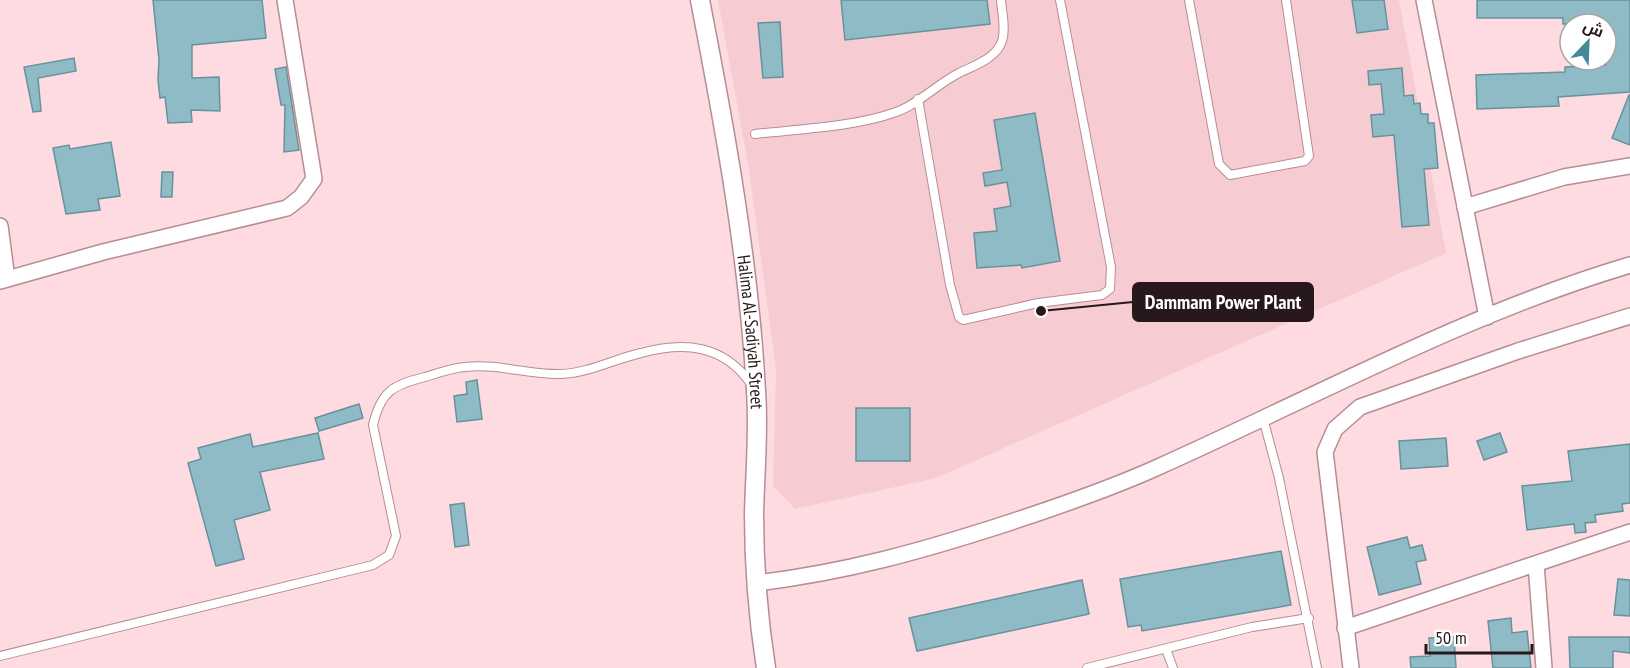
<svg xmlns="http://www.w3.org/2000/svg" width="1630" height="668" viewBox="0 0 1630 668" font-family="'PT Sans Narrow',Cairo,sans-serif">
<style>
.built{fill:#f6ccd2}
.building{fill:#8fbbc6;stroke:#67929d;stroke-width:1.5}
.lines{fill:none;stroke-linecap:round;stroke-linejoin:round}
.service-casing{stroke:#b58d93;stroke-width:10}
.minor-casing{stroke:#b58d93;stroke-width:18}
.tertiary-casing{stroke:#b58d93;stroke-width:21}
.service{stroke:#fff;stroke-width:8}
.minor{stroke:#fff;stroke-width:15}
.tertiary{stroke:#fff;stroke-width:18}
.labels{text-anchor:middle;stroke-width:6;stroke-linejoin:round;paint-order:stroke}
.street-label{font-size:18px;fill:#28181b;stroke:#fff}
.leader{fill:none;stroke:#28181b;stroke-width:2}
.callout-dot{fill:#28181b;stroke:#fff;stroke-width:2}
.callout{fill:#28181b;stroke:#28181b;stroke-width:2}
.callout-label{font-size:20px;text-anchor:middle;font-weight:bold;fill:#fff}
</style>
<rect width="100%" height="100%" fill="#fedbe0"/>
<polygon class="built" points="718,0 1399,0 1446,253 936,478 795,509 773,486 776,370 749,170"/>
<g class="building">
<polygon points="153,0 262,0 266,38 192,45 192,78 219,77 220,111 191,110 192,122 168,123 165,97 160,98 158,80 159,60"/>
<polygon points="841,0 987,0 990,24 845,40"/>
<polygon points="1352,0 1384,0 1388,29 1357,33"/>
<polygon points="1477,0 1630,0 1630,92 1558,97 1559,106 1477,109 1476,75 1565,72 1565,67 1606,65 1606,24 1563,24 1563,18 1477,18"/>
<polygon points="780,22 783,77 763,78 758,23"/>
<polygon points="74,58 76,71 38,78 41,111 33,112 24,67"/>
<polygon points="286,67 299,150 284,152 285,105 281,105 275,69"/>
<polygon points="1402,68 1404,96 1413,95 1414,104 1420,103 1421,114 1428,114 1428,123 1434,123 1438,168 1424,169 1429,225 1402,227 1394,135 1373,137 1371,115 1384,114 1381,84 1369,85 1368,71"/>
<polygon points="1629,95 1630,95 1630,145 1612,138"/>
<polygon points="1035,113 1060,261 1022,268 1021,265 977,268 974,233 997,231 994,209 1011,206 1007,182 985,186 983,173 1002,170 994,120"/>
<polygon points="111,142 120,196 98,199 100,210 66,214 53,148 69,145 70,149"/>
<polygon points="162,172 173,172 172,197 161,197"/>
<polygon points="477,380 482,419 457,422 454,396 467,394 466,382"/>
<polygon points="359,404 363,418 319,431 315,418"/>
<rect x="856" y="408" width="54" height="53"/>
<polygon points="318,433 324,459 260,472 270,510 234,520 244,559 216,566 188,463 201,459 198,448 250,434 253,447"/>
<polygon points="1500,433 1507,452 1484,460 1477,441"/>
<polygon points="1446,438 1448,466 1401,469 1399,441"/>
<polygon points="1630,444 1630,503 1622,504 1623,511 1595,515 1596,522 1585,523 1586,532 1575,533 1574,524 1527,530 1522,486 1572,481 1568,451"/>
<polygon points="464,503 469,545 455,547 450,505"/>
<polygon points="1407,537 1410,548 1422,545 1426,560 1416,562 1421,584 1379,595 1367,547"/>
<polygon points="1281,551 1291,605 1142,631 1141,625 1128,627 1120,579"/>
<polygon points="1618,579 1630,580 1630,616 1614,615"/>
<polygon points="1082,580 1089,614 917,651 909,618"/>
<polygon points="1511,618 1512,633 1527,631 1531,668 1493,668 1488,621"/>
<polygon points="1454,637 1456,668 1411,668 1410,657 1430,656 1429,638"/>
<polygon points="1569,637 1630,637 1630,653 1613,651 1613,668 1570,668"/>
</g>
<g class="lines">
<defs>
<g id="service">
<polyline points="1189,0 1219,164 1230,175 1305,161 1309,156 1286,0"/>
<polyline points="918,99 950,285 959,317 963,320 1038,303 1102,295 1110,289 1111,267 1060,0"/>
<path d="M755 134C799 129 855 127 896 112 919 104 937 84 959 73 973 66 996 59 1002 41 1006 29 1002 13 1001 0"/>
<polyline points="1263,418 1279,478 1317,668"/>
<polyline points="1166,649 1173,668"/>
<path d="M0 656 373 565 389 555 396 536 373 425C381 391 393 385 425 377 438 373 452 368 465 367 497 363 529 375 561 374 589 373 614 359 641 353 685 341 724 345 751 384"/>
<polyline points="1087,668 1252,627 1309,618"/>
</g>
<g id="minor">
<polyline points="1424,0 1487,317"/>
<polyline points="1465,207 1564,177 1630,166"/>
<polyline points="0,226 7,279"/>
<polyline points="0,281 103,252 287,208 301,197 314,179 285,0"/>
<polyline points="1536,564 1544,668"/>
<path d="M757 583C846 572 918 552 1002 525 1054 508 1107 490 1156 468 1313 398 1465 314 1630 265"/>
<polyline points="1345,628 1630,532"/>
<polyline points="1351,668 1325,452 1335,429 1360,407 1518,351 1630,316"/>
</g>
<g id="tertiary">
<path id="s1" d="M700 0C725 129 749 260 756 391 759 432 755 473 754 514 754 566 758 617 766 668"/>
</g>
</defs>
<use href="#service" class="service-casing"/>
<use href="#minor" class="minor-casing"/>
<use href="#tertiary" class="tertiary-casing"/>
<use href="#service" class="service"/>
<use href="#minor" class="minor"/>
<use href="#tertiary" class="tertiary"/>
</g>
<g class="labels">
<g class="street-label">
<text dy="6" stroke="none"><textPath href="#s1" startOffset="336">Halima Al-Sadiyah Street</textPath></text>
</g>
</g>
<path class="leader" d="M1041 311L1133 302"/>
<circle class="callout-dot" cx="1041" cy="311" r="6"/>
<rect class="callout" x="1133" y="283" width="180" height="38" rx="6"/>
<g class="callout-label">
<text x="1223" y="309">Dammam Power Plant</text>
</g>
<g transform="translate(1588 42) rotate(23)"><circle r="28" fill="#ffffff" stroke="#a9a3a4" stroke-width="1.5"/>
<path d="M0-4.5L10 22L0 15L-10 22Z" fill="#458897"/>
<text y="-9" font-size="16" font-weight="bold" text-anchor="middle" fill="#28181b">ش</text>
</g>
<path d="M1426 644v9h106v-9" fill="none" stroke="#28181b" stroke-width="3"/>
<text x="1435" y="644" font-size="18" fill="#28181b" stroke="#ffffff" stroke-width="4.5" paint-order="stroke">50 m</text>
</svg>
